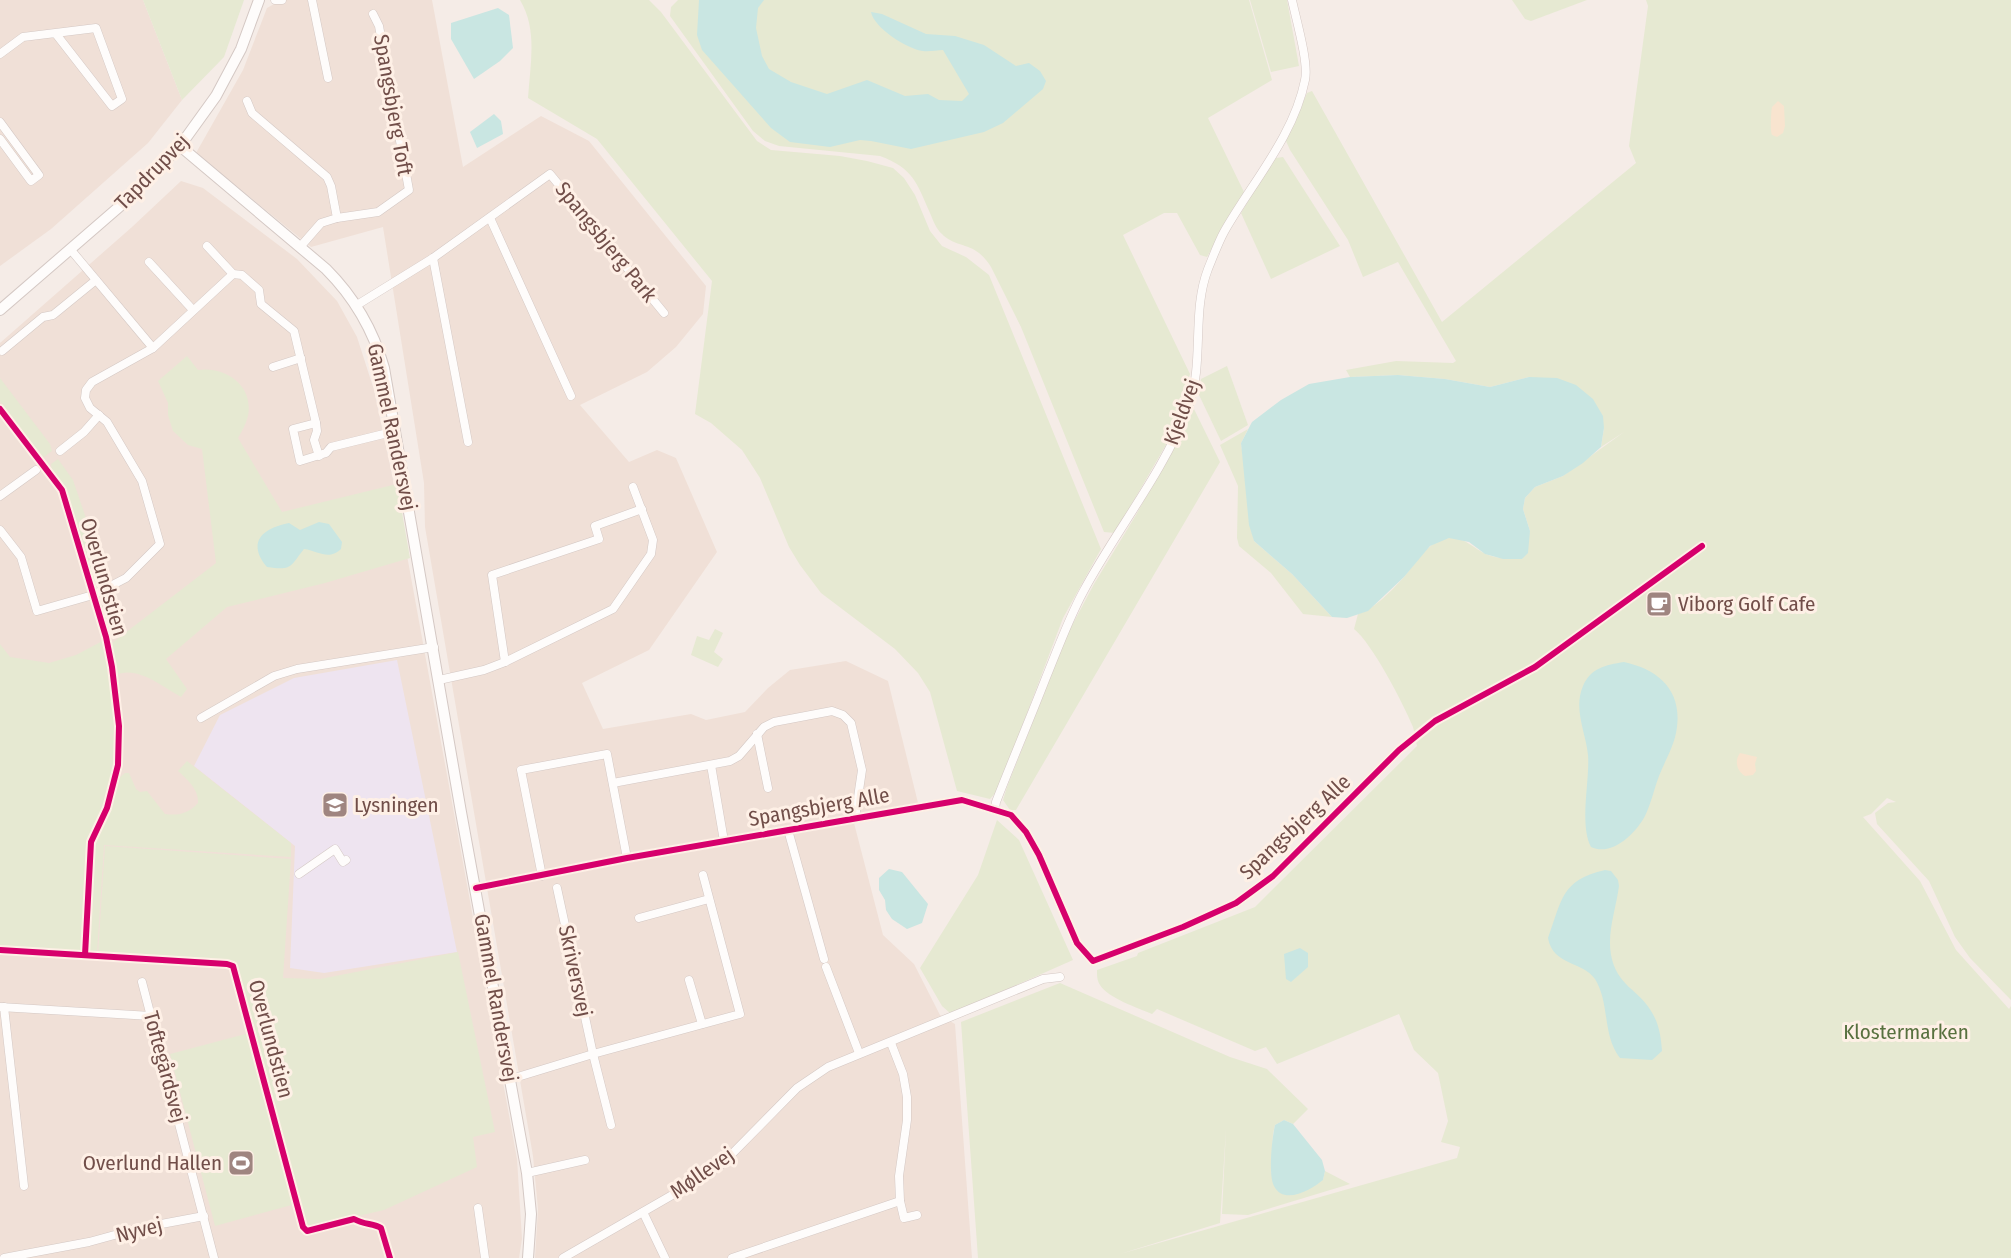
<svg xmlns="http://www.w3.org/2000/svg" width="2011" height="1258" viewBox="0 0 2011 1258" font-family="'Fira Sans Condensed',sans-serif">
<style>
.residential{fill:#f0e0d7}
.education{fill:#eee4f0}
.green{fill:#e6e9d2}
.sand{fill:#f8e4cf}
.water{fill:#c9e6e2}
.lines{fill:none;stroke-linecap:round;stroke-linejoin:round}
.minor-casing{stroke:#d4c8c4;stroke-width:9}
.tertiary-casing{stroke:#d4c8c4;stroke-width:12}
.minor{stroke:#fefcfb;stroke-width:8}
.tertiary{stroke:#fefcfb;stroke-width:10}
.cycleway-casing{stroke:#fef0e6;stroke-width:10}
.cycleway{stroke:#d6006c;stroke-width:6}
.labels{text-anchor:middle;stroke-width:6;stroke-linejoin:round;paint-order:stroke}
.street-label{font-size:21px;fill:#714e49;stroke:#fef0e6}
.poi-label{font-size:21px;fill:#714e49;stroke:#fef0e6;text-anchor:start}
.park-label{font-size:21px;fill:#58713f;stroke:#fef0e6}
</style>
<rect width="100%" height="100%" fill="#f5ece7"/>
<g class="residential">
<polygon points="0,0 143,0 182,100 148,143 51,229 0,266"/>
<polygon points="281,0 432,0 463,167 541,116 589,141 706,286 703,314 676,347 647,372 580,405 629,462 657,450 676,458 717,552 649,650 582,683 603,729 691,714 706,720 745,712 768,688 790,670 846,661 888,681 920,811 854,823 883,935 914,964 940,1015 955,1024 972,1258 535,1258 538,1209 533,1156 425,527 424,483 383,227 311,247 196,153 243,70 267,8"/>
<polygon points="181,181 203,188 297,259 337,301 357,337 374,390 394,484 517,1159 522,1239 519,1258 0,1258 0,343 132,227"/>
</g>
<polygon class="education" points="397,660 457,952 324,973 290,968 295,846 194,766 220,715 294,678"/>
<g class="green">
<polygon points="143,0 244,0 224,57 182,100"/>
<path d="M520 0H649L661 12 757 141 771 150 840 156 867 161 893 168 904 178 915 195 930 231 942 246 966 257 989 275 1101 549 1063 618 998 790 990 799 957 791 930 692 918 673 895 649 821 593 800 565 789 547 760 478 742 450 711 423 695 414 712 281 597 139 528 98C530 65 538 30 520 0Z"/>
<path d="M678 0H1249L1272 80 1208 118 1244 192 1207 257 1200 255 1177 213H1164L1123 235 1190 374 1167 443 1115 533 1104 532 1021 327 991 267C988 262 984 257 979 253 968 244 952 245 942 234 936 229 933 220 930 213 917 183 913 168 880 156L779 146 765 141 753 131 670 16 671 7Z"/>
<polygon points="1250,0 1287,0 1299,66 1271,72"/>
<polygon points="1512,0 1587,0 1531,21 1525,19"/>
<path d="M1646 0H2011V1000L1970 958 1955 937 1929 881 1877 824 1875 813 1888 803 1896 802 1887 798 1871 814 1863 817 1920 881 1956 950 2009 1009 2011 1006V1258H978L961 1022 1060 983 1230 1057 1267 1069 1308 1109 1293 1124 1284 1120 1275 1125 1273 1134 1271 1173 1323 1180 1325 1171 1350 1184 1248 1215 1222 1214 1226 1129 1220 1223 1120 1254 1457 1158 1460 1147 1441 1142 1448 1121 1438 1073 1414 1050 1399 1014 1277 1064 1266 1047 1255 1051 1157 1009 1152 1014C1138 1008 1108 998 1100 985 1097 980 1097 976 1097 970L1137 956 1138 953 1255 907 1417 746C1415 740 1415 733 1413 727 1404 705 1372 643 1354 629L1358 614C1376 608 1392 590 1404 577 1417 562 1427 541 1449 538 1465 537 1473 548 1486 554 1498 559 1510 559 1522 559L1530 531 1523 509 1525 498 1535 487 1563 476 1624 432 1601 447 1604 428 1529 377 1490 387 1445 379 1398 375 1350 377 1346 370 1396 361 1453 363 1456 361 1398 262 1363 277 1348 240 1290 150 1286 141 1307 93 1312 91 1442 322 1636 163 1629 146 1648 6Z"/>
<polygon points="1283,157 1340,246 1271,279 1241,213 1272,161 1276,158"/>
<path d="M187 356 198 370C225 366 254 385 248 416 246 424 242 431 238 438L282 512 397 484 410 558 325 583 227 607 166 659 187 689 181 697C163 687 135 664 115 676 122 710 123 745 118 779L125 773H129L136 789 140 792 147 791 165 814C179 816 189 813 198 803 199 790 188 780 178 771L187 761 291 843V857L104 845 97 953 88 952V960L0 954V644L10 657 49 663 76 655 110 637 112 643 216 563 202 449 188 445 173 431 168 415V403L158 381Z"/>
<polygon points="1227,366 1248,425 1221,441 1199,395 1201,379"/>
<polygon points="0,378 50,444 52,451 44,457 39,453 0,401"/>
<polygon points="1194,409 1220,462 1016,810 1010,810 1003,800 1007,787 1068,633 1094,584 1136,515"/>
<polygon points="1248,429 1241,443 1254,541 1292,574 1332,617 1303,614 1271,573 1239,546 1237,538 1238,486 1220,445"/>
<polygon points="58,459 73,480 108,583 97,588 94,584 65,488 52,471 51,464"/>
<polygon points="715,629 723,633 714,652 723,659 718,667 691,655 697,636 709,640"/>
<polygon points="997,820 1019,840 1073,960 951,1014 942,1006 920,968 978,875"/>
<polygon points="105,846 291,859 283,978 320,979 458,952 495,1132 473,1137 477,1167 384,1210 307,1228 299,1203 215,1226 170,1054 253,1032 235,963 98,954"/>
</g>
<g class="sand">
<path d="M1778 101 1784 106 1785 126 1783 133 1777 137 1772 135C1770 132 1771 111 1772 107Z"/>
<path d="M1740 753 1757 757 1755 764 1756 771 1753 775 1745 776C1737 771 1734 761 1740 753Z"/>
</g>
<g class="water">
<path d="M699 0H764L758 8 756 28 762 56 769 69 791 82 827 94 867 80 905 96 928 94 939 100 962 101 969 94 943 50C937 50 929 52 923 51 907 49 874 28 871 12L882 14 926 34 955 36 984 45 1016 66 1029 63 1040 71 1046 81 1043 89 1003 123 984 132 911 149 871 141 860 140 830 147 790 142 771 128 702 50 697 35Z"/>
<polygon points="498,8 509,15 513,48 500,61 474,79 451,39 451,23"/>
<polygon points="494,114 501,121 503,134 477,148 470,132"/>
<polygon points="1398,375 1445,379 1490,387 1529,377 1557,378 1576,385 1593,399 1603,416 1604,428 1601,447 1583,463 1563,476 1535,487 1525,498 1523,509 1530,531 1528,553 1522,559 1503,559 1485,554 1469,542 1449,538 1430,546 1404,577 1368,611 1347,618 1332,617 1292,574 1254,541 1249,525 1241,443 1252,422 1281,400 1309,384 1350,377"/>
<path d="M319 522 329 524 342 542 341 549C328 561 319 551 304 549 290 566 293 571 267 567 246 542 263 528 289 523L300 530Z"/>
<path d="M1624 662C1661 670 1684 693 1676 733 1673 748 1664 763 1659 776 1654 789 1651 804 1645 816 1636 833 1612 857 1591 847 1579 824 1590 781 1588 755 1586 733 1573 709 1583 686 1591 668 1605 665 1624 662Z"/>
<polygon points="889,869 902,872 928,904 922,923 907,929 892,919 886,910 885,900 879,890 879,878"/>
<path d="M1605 870 1611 871 1618 880 1619 886C1616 909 1607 932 1611 955 1617 986 1638 989 1651 1011 1659 1023 1661 1037 1662 1051L1652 1060 1620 1058C1602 1035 1610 1003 1595 979 1583 961 1553 966 1548 938 1562 900 1561 880 1605 870Z"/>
<polygon points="1300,948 1308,953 1308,967 1291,982 1286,979 1284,954"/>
<path d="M1284 1120 1293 1124 1322 1160 1325 1171 1323 1180C1312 1189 1284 1206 1274 1186 1268 1175 1272 1138 1275 1125Z"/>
</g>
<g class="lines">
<defs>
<g id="minor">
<polyline points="275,0 282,0"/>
<polyline points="312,0 328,78"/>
<polyline points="0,54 23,37 96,28 122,99 112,106 56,34"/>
<polyline points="247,101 252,113 327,177 331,186 337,218 321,223 300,247"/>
<polyline points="0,122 39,175 31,181 0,139"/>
<polyline points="337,218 378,212 409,190 379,26 373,14"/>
<polyline points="490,218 571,396"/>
<polyline points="207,246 233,274 242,275 259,290 261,304 294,331 316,423 317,431 314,440 319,456"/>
<polyline points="71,250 153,348"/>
<polyline points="433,258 468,442"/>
<polyline points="149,262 193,310"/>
<polyline points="357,305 433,258 550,174 664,313"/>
<polyline points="2,351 43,317 53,315 96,280"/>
<polyline points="273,367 301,358"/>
<polyline points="316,423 293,429 300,461 326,453 331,447 396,431"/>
<polyline points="60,451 84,432 99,415"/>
<polyline points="0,496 36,470"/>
<polyline points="0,530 21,557 37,611 93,595 126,578 160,544 142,481 107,422 90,408 85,398 86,390 92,382 153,348 233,274"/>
<polyline points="505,662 492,575 599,539 595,526 642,509"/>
<polyline points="439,680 484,670 505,662 613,609 651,554 653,540 633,487"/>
<polyline points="201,718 274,676 297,669 434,647"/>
<polyline points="757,734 768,788"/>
<polyline points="711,765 724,841"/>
<polyline points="613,783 730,761 739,756 764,727 774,722 832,711 843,715 851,723 862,770 856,811 857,818"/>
<path d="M995 809 996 802C1012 761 1029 721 1045 680 1057 651 1068 620 1083 592 1116 530 1162 475 1188 408 1205 363 1191 313 1208 269 1213 257 1218 243 1224 232 1251 184 1294 136 1305 80 1309 63 1296 19 1292 0"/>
<polyline points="788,830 824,959"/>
<polyline points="299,874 335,849 343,862 346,860"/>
<polyline points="542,876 521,770 607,754 627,858"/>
<polyline points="476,888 627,858 962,800 1011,815 1026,832 1039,855 1077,943 1093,961 1183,927 1236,903 1273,876 1399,750 1435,721 1535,667 1702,546"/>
<polyline points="557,888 593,1054 611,1125"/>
<polyline points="639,918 709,899"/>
<polyline points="826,967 859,1053"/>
<polyline points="689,980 702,1024"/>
<polyline points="142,982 214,1258"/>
<polyline points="0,1007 151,1016"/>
<polyline points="4,1007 24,1186"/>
<polyline points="511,1079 593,1054 740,1014 703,875"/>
<polyline points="527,1173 585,1160"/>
<polyline points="900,1201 904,1218 917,1215"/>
<polyline points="478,1208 485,1258"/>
<polyline points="643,1212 665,1258"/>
<polyline points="4,1258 89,1242 140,1228 204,1216"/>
<polyline points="563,1258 700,1179 722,1164 797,1088 828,1067 1043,979 1060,977"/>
<polyline points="732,1258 900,1201 899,1176 907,1120 907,1097 903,1074 891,1043"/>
</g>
<g id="tertiary">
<path d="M180 146 326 269C355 298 373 329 384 368L461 812 527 1173 531 1214 528 1258"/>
<polyline points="0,310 119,207 180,146 216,96 241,49 259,0"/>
</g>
</defs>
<use href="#minor" class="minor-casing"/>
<use href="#tertiary" class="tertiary-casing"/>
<use href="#minor" class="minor"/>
<use href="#tertiary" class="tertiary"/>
<defs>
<g id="cycleway">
<polyline points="0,409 62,490 106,637 112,667 119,726 118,765 107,808 91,842 85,955"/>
<polyline points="476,888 627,858 962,800 1011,815 1026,832 1039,855 1077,943 1093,961 1183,927 1236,903 1273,876 1399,750 1435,721 1535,667 1702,546"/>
<path d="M0 950 227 964 233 966 303 1227 307 1231 354 1219C364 1225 374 1223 381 1228L390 1258"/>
</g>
</defs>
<use href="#cycleway" class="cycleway-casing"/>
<use href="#cycleway" class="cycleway"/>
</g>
<defs>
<symbol id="cafe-square" viewBox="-11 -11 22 22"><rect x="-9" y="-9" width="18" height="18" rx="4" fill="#9f8580" stroke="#fef0e6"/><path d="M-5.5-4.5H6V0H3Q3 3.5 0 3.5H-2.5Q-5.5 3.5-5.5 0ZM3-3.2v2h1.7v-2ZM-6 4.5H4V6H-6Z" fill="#fff"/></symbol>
<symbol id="school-square" viewBox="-11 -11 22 22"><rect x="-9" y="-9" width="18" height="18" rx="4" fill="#9f8580" stroke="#fef0e6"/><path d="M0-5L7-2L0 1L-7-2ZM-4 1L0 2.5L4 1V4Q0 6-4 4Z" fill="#fff"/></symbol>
<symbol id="stadium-square" viewBox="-11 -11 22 22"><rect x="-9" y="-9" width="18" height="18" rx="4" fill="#9f8580" stroke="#fef0e6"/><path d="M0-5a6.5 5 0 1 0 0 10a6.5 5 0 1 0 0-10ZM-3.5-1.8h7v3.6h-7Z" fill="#fff"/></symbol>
</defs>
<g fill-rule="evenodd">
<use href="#cafe-square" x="1644" y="589" width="30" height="30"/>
<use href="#school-square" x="320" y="790" width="30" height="30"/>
<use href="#stadium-square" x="226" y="1148" width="30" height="30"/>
</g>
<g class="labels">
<g class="street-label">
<text transform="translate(393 105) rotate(80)" y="7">Spangsbjerg Toft</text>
<text transform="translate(152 172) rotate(-46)" y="7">Tapdrupvej</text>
<text transform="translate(606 242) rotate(51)" y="7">Spangsbjerg Park</text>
<text transform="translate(1182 412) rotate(-70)" y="7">Kjeldvej</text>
<text transform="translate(392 427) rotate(78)" y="7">Gammel Randersvej</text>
<text transform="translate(104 577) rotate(74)" y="7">Overlundstien</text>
<text transform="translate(819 807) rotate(-10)" y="7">Spangsbjerg Alle</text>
<text transform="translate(1295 827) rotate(-43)" y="7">Spangsbjerg Alle</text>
<text transform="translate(575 971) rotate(78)" y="7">Skriversvej</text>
<text transform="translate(496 998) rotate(80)" y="7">Gammel Randersvej</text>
<text transform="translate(271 1039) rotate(75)" y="7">Overlundstien</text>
<text transform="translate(165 1067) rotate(75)" y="7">Toftegårdsvej</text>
<text transform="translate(702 1173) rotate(-35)" y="7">Møllevej</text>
<text transform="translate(139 1230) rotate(-14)" y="7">Nyvej</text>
</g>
<g class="poi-label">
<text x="1678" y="611">Viborg Golf Cafe</text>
<text x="354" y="812">Lysningen</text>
<text x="222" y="1170" text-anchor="end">Overlund Hallen</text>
</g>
<g class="park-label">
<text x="1906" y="1039">Klostermarken</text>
</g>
</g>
</svg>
